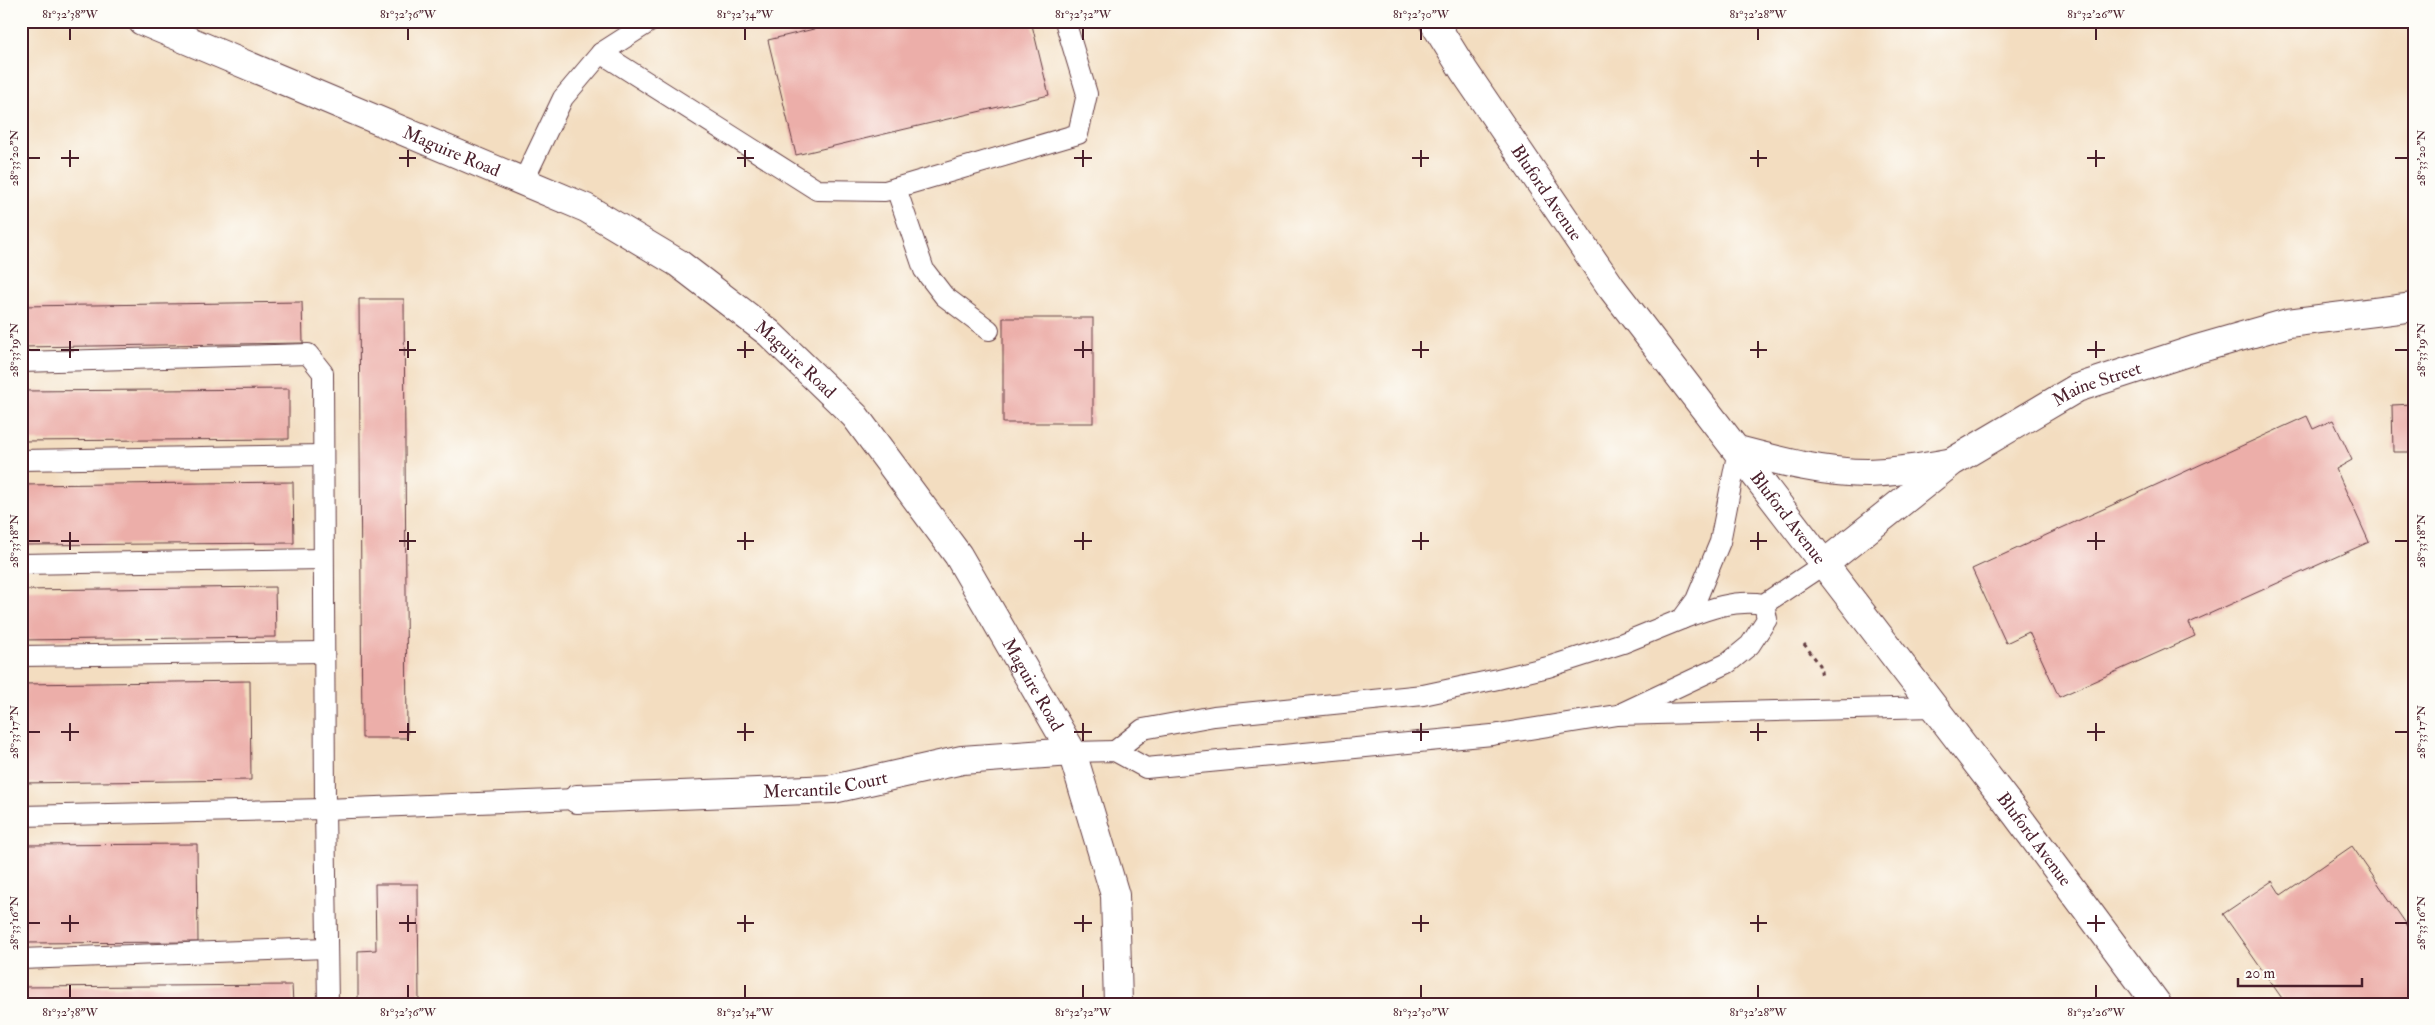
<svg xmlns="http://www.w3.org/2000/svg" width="2435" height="1025" viewBox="0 0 2435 1025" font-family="'IM FELL Double Pica',serif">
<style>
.building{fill:#ecaea9}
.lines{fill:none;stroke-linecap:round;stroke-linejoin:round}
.service-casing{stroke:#633c41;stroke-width:22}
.minor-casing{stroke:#633c41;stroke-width:30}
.tertiary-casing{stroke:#633c41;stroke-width:30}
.secondary-casing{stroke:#633c41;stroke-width:30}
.path{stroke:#633c41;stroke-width:3;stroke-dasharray:4 4;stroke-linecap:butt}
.service{stroke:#fff;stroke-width:20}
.minor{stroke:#fff;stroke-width:28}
.tertiary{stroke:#fff;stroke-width:28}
.secondary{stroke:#fff;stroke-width:28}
.ticks{fill:none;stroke:#4a1f2b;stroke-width:2}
.labels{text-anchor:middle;stroke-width:5;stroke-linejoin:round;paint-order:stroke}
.street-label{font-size:18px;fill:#4a1f2b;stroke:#fdfcf7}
.neatline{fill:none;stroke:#4a1f2b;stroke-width:2}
.ticks-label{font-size:12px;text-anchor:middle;fill:#4a1f2b}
</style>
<rect width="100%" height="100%" fill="#fdfcf7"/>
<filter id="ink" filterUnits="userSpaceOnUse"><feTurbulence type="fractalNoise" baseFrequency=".02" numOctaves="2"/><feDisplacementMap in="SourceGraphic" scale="10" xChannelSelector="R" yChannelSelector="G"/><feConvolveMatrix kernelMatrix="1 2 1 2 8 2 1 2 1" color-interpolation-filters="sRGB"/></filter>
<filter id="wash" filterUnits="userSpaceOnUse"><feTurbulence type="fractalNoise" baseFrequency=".0096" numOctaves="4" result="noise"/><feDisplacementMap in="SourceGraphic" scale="20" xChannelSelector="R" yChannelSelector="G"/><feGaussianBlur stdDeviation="1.12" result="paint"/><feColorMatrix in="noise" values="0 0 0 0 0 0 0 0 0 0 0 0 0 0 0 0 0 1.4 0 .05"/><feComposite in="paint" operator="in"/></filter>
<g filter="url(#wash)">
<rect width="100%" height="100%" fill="#f3ddc0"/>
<g id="blocks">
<g class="building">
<polygon points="847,21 1031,21 1049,95 796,155 768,40"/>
<polygon points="359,299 404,299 407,738 362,738"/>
<polygon points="302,302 303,343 21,347 21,306"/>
<rect x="1003" y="318" width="90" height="105"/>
<polygon points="289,389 289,439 21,441 21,391"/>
<polygon points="2414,404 2414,452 2393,452 2392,405"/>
<polygon points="2307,416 2313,429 2333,420 2352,460 2336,469 2369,542 2189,623 2195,636 2059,697 2029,632 2006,643 1972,569"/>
<polygon points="293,482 294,543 21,545 21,485"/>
<polygon points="275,587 276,637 21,640 21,590"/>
<polygon points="250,681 251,780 21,783 21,684"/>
<polygon points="197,844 198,942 21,943 21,845"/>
<polygon points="2352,846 2414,935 2414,1004 2286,1004 2223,914 2272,881 2281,895"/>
<polygon points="375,884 418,884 419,1004 358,1004 358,951 376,950"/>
<polygon points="292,985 293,1004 21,1004 21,987"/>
</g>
</g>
</g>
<g filter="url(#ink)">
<use href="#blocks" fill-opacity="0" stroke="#633c41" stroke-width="1"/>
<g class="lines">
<defs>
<g id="service">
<polyline points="601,53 817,190 885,191 1078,134 1087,94 1065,21"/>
<polyline points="523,182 563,98 601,53 651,21"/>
<polyline points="896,188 924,270 944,296 989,330"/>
<polyline points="21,362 308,354 323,373 325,809 328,1004"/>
<polyline points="21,460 323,455"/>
<polyline points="21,564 323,559"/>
<path d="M1682 619C1708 609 1735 599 1764 604L1824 564"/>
<polyline points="21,656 324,652"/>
<polyline points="1624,712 1728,663 1750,645 1767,619 1764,604"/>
<polyline points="1115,751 1143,729 1214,716 1423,695 1498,679 1548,667 1623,643 1682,619 1696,600 1720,542 1738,450"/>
<polyline points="1072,752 1115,751 1146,768 1492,735 1617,715 1934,707"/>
<polyline points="21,816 325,809 577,799"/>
<polyline points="21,959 327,948"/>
</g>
<g id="minor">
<path d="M1738 450C1780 461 1824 473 1868 473 1895 472 1921 468 1948 463"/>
<path id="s1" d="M1824 564 1952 462 2077 388 2194 350 2288 323 2414 307"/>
<path id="s2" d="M577 799 833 789 962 760 1072 752"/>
</g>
<g id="tertiary">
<path id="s3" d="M1433 21 1464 71 1611 287 2016 814 2157 1004"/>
</g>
<g id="secondary">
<path id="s4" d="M142 21 586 208 678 263 769 333 855 416 958 555 1072 752 1115 895 1118 1004"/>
</g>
</defs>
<use href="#service" class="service-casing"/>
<use href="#minor" class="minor-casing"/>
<use href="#tertiary" class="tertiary-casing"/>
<use href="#secondary" class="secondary-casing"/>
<polyline class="path" points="1804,644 1820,665 1822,678"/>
<use href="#service" class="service"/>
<use href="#minor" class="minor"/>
<use href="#tertiary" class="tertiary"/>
<use href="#secondary" class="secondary"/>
</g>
</g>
<path class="ticks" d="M70 28V40M408 28V40M745 28V40M1083 28V40M1421 28V40M1758 28V40M2096 28V40M70 150V167M408 150V167M745 150V167M1083 150V167M1421 150V167M1758 150V167M2096 150V167M28 158H40M61 158H79M399 158H416M737 158H754M1074 158H1092M1412 158H1429M1750 158H1767M2087 158H2105M2395 158H2408M70 341V358M408 341V358M745 341V358M1083 341V358M1421 341V358M1758 341V358M2096 341V358M28 350H40M61 350H79M399 350H416M737 350H754M1074 350H1092M1412 350H1429M1750 350H1767M2087 350H2105M2395 350H2408M70 532V550M408 532V550M745 532V550M1083 532V550M1421 532V550M1758 532V550M2096 532V550M28 541H40M61 541H79M399 541H416M737 541H754M1074 541H1092M1412 541H1429M1750 541H1767M2087 541H2105M2395 541H2408M70 723V741M408 723V741M745 723V741M1083 723V741M1421 723V741M1758 723V741M2096 723V741M28 732H40M61 732H79M399 732H416M737 732H754M1074 732H1092M1412 732H1429M1750 732H1767M2087 732H2105M2395 732H2408M70 915V932M408 915V932M745 915V932M1083 915V932M1421 915V932M1758 915V932M2096 915V932M28 923H40M61 923H79M399 923H416M737 923H754M1074 923H1092M1412 923H1429M1750 923H1767M2087 923H2105M2395 923H2408M70 985V998M408 985V998M745 985V998M1083 985V998M1421 985V998M1758 985V998M2096 985V998"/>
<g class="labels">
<g class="street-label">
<text dy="6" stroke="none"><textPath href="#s4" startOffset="336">Maguire Road</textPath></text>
<text dy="6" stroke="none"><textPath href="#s3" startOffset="206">Bluford Avenue</textPath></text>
<text dy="6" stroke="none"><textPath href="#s4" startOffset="741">Maguire Road</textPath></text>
<text dy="6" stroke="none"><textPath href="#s1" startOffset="329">Maine Street</textPath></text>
<text dy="6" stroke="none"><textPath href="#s3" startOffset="611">Bluford Avenue</textPath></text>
<text dy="6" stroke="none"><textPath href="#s4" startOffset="1146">Maguire Road</textPath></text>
<text dy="6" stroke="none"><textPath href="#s2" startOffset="249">Mercantile Court</textPath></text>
<text dy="6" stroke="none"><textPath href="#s3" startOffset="1016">Bluford Avenue</textPath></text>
</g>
</g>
<rect width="2435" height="1025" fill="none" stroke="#fdfcf7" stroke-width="55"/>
<path d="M2238 978v8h124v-8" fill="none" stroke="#4a1f2b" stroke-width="2.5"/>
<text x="2245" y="978" font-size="15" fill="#4a1f2b" stroke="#fdfcf7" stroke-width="4" paint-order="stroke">20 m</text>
<rect x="28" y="28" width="2380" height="970" class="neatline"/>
<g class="ticks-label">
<text x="70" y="18">81°32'38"W</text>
<text x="408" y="18">81°32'36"W</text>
<text x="745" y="18">81°32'34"W</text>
<text x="1083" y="18">81°32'32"W</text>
<text x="1421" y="18">81°32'30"W</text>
<text x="1758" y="18">81°32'28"W</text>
<text x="2096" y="18">81°32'26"W</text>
<text transform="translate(14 158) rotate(-90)" y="4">28°33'20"N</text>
<text transform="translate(2421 158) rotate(-90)" y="4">28°33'20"N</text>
<text transform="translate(14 350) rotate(-90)" y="4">28°33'19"N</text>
<text transform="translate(2421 350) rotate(-90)" y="4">28°33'19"N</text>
<text transform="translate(14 541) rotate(-90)" y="4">28°33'18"N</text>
<text transform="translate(2421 541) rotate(-90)" y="4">28°33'18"N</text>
<text transform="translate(14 732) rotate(-90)" y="4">28°33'17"N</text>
<text transform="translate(2421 732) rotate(-90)" y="4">28°33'17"N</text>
<text transform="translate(14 923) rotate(-90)" y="4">28°33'16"N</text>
<text transform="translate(2421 923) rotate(-90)" y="4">28°33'16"N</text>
<text x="70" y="1016">81°32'38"W</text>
<text x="408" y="1016">81°32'36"W</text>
<text x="745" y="1016">81°32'34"W</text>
<text x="1083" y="1016">81°32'32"W</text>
<text x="1421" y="1016">81°32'30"W</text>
<text x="1758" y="1016">81°32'28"W</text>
<text x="2096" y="1016">81°32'26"W</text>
</g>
</svg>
